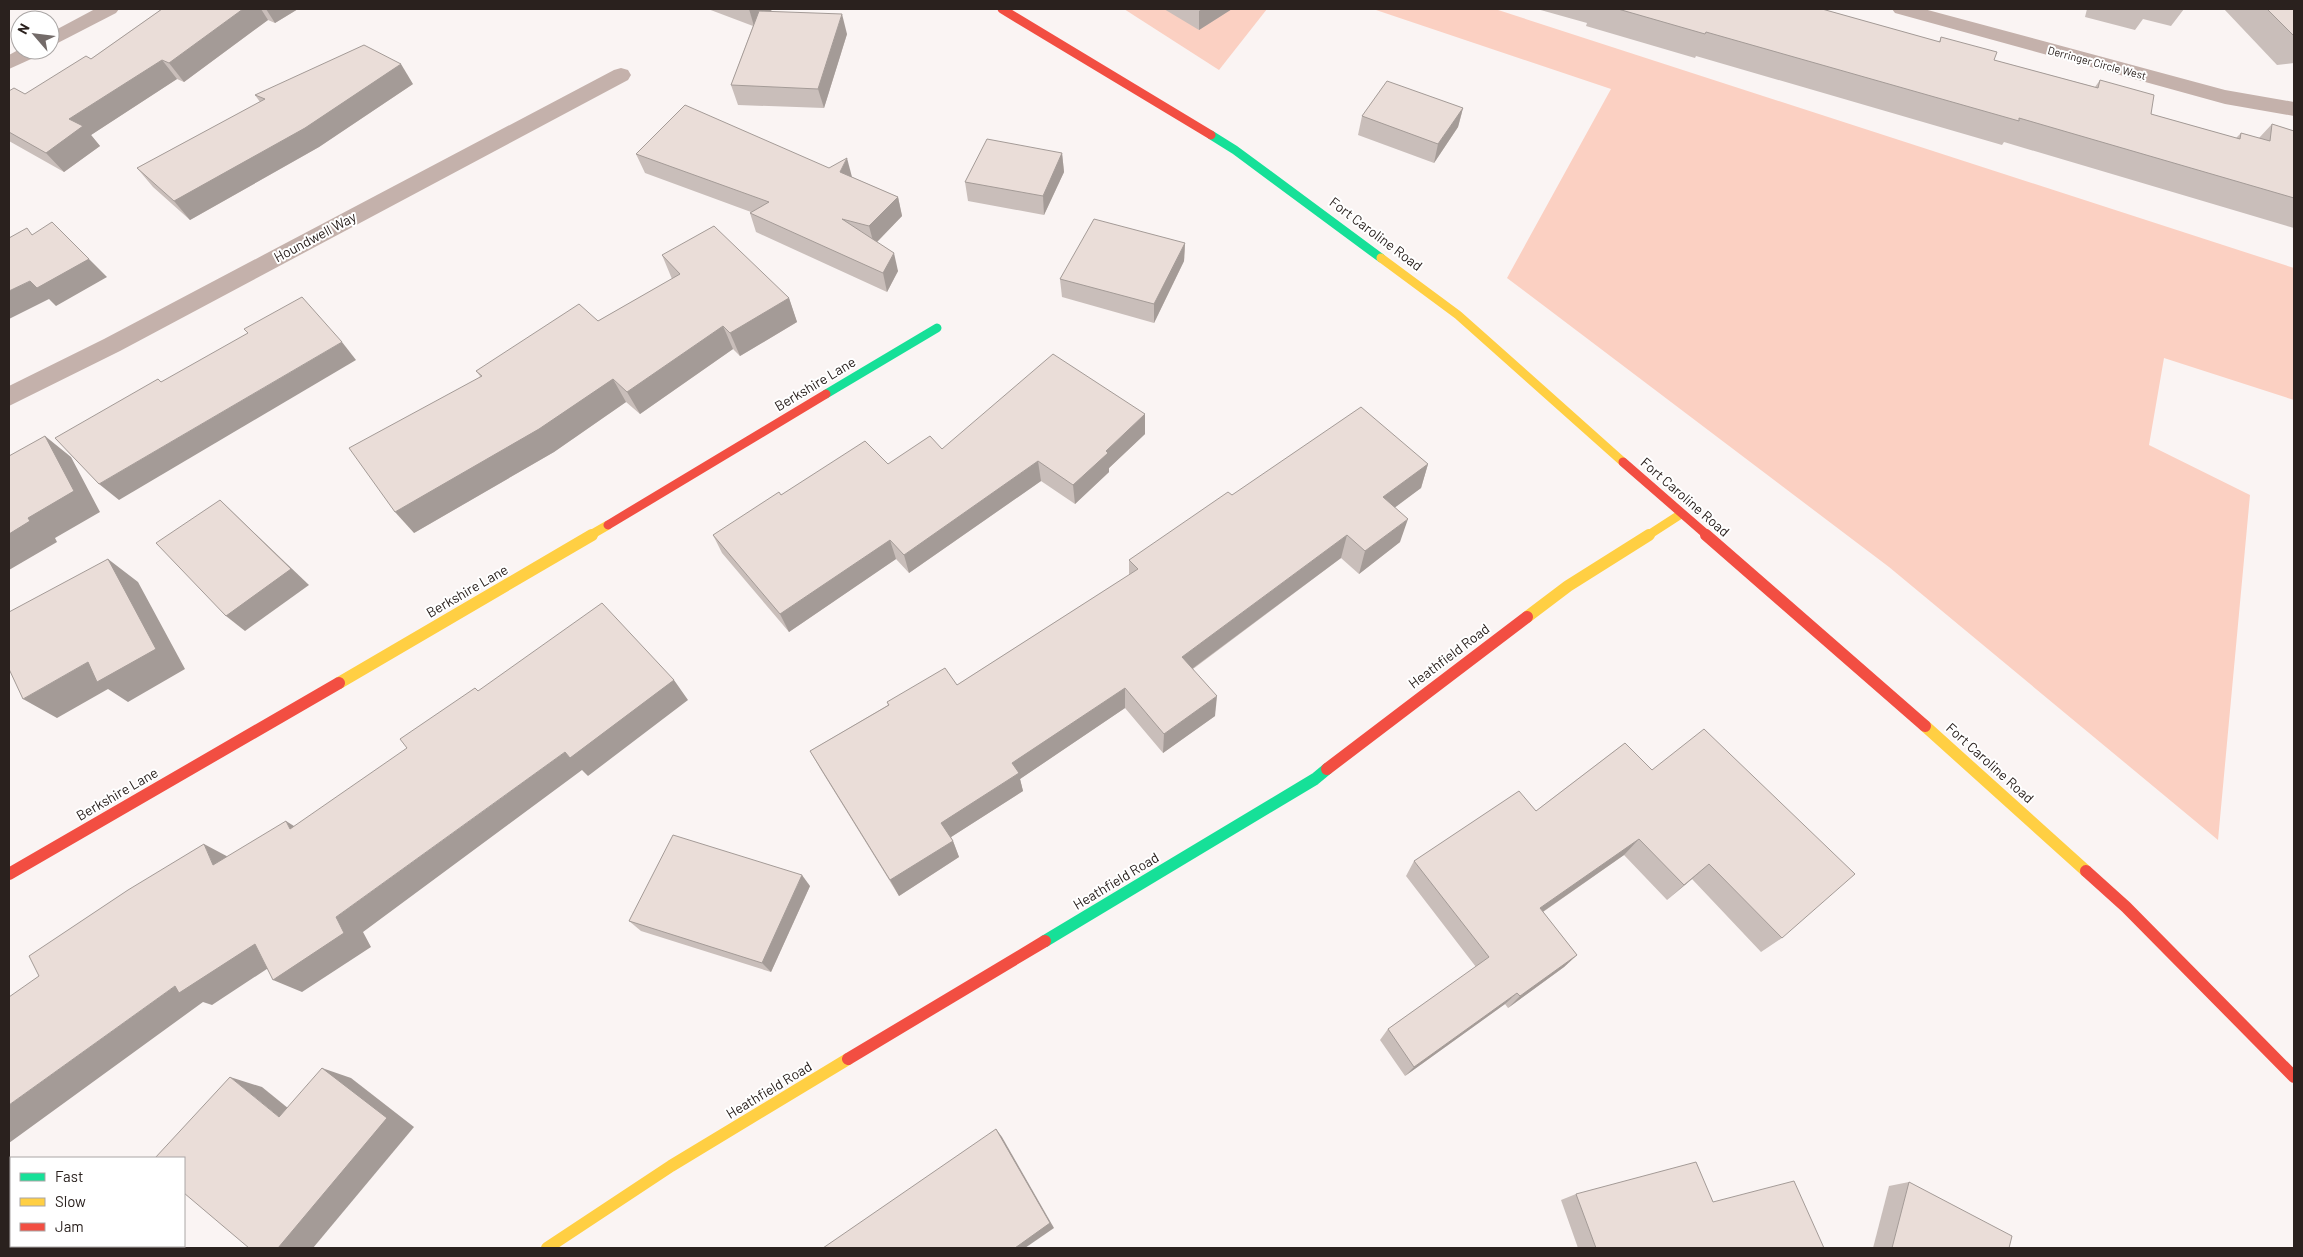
<svg xmlns="http://www.w3.org/2000/svg" width="2303" height="1257" viewBox="0 0 2303 1257" font-family="Barlow,sans-serif">
<style>
.green{fill:#fbd0c2}
.lines{fill:none;stroke-linecap:round;stroke-linejoin:round}
.street{fill:#c4b1ab;fill-rule:evenodd}
.fast-far1{stroke:#16e098;stroke-width:9}
.fast{stroke:#16e098;stroke-width:12}
.slow-far1{stroke:#ffcf43;stroke-width:9}
.slow{stroke:#ffcf43;stroke-width:12}
.jam-far1{stroke:#f24e42;stroke-width:9}
.jam{stroke:#f24e42;stroke-width:12}
.wall{fill:#c9beba}
.shaded-wall{fill:#a49b97}
.building{fill:#eaddd8;stroke:#a49b97}
.labels{text-anchor:middle;stroke-width:4;stroke-linejoin:round;paint-order:stroke}
.far-street-label{font-size:11px;fill:#2a211e;stroke:#fff}
.street-label{font-size:14px;fill:#2a211e;stroke:#fff}
</style>
<rect width="100%" height="100%" fill="#faf4f3"/>
<g class="green">
<polygon points="1124,9 1267,9 1219,70"/>
<polygon points="1373,9 1495,9 2294,268 2294,400 2164,358 2149,445 2250,495 2218,840 1889,567 1507,278 1611,89"/>
</g>
<g class="lines">
<g class="street">
<polygon points="95,9 119,9 116,13 50,47 50,33"/>
<polygon points="1892,9 1924,9 2225,90 2294,102 2294,116 2225,104 1895,13"/>
<polygon points="20,49 43,50 40,55 9,69 9,55"/>
<polygon points="621,68 628,70 631,75 628,80 120,351 9,406 9,386 104,339 614,70"/>
</g>
<g class="fast-far1">
<polyline points="1211,135 1235,150 1381,258"/>
<polyline points="826,394 937,328"/>
</g>
<polyline class="fast" points="1045,941 1315,779 1327,769"/>
<g class="slow-far1">
<polyline points="1381,258 1458,315 1623,462"/>
<polyline points="589,536 608,525"/>
<polyline points="1647,536 1681,514"/>
</g>
<g class="slow">
<polyline points="1527,617 1568,586 1649,535"/>
<polyline points="339,683 592,535"/>
<polyline points="1925,726 2086,871"/>
<polyline points="547,1248 671,1166 848,1059"/>
</g>
<g class="jam-far1">
<polyline points="1002,9 1211,135"/>
<polyline points="1623,462 1708,536"/>
<polyline points="608,525 826,394"/>
</g>
<g class="jam">
<polyline points="1706,535 1925,726"/>
<polyline points="1327,769 1527,617"/>
<polyline points="2086,871 2126,907 2294,1077"/>
<polyline points="9,874 339,683"/>
<polyline points="848,1059 1045,941"/>
</g>
</g>
<g class="wall">
<polygon points="162,9 298,9 275,23 268,20 184,82 177,79 91,135 100,146 64,172 9,141 9,91 25,94 91,59"/>
<polygon points="708,9 773,9 770,11 847,34 824,108 738,105 731,85 753,26"/>
<polygon points="1164,9 1232,9 1199,30"/>
<polygon points="1537,9 1822,9 1939,42 1941,37 1994,60 2095,87 2100,80 2151,114 2236,138 2241,133 2259,138 2272,124 2294,131 2294,228 2004,142 2002,145 1696,56 1695,58 1586,26 1587,23"/>
<polygon points="2087,9 2184,9 2171,26 2143,19 2135,30 2085,17"/>
<polygon points="2224,9 2294,9 2294,63 2277,65"/>
<polygon points="413,84 319,147 190,220 153,187 137,168 260,102 255,95"/>
<polygon points="1463,108 1458,127 1434,163 1358,135 1362,116"/>
<polygon points="1062,153 1064,172 1044,215 968,201 965,182"/>
<polygon points="636,154 852,177 898,197 902,216 877,242 898,271 887,292 756,232 750,213 751,212 645,173"/>
<polygon points="1185,243 1184,261 1154,323 1062,297 1060,279"/>
<polygon points="662,255 789,298 797,322 740,356 733,349 640,414 626,402 554,452 414,533 480,376 476,371 598,321 672,279"/>
<polygon points="1145,414 1145,434 1109,468 1109,472 1075,504 1041,481 909,573 896,559 789,632 722,553 713,535 781,495 942,449"/>
<polygon points="1428,464 1421,488 1394,507 1400,542 1359,574 1341,558 1193,669 1215,716 1163,753 1125,708 1020,779 1023,791 951,837 953,841 959,857 899,896 821,770 810,751 888,705 887,702 957,685 1129,575 1129,560 1232,495"/>
<polygon points="1625,743 1782,938 1761,952 1692,879 1667,900 1624,855 1543,912 1577,955 1564,967 1508,1008 1505,1004 1405,1076 1380,1040 1388,1029 1476,967 1406,876 1414,861 1536,811"/>
<polygon points="810,886 771,972 641,931 629,921"/>
<polygon points="1909,1182 2009,1248 1873,1248 1889,1186"/>
<polygon points="1576,1194 1713,1202 1824,1248 1578,1248 1561,1200"/>
</g>
<g class="shaded-wall">
<polygon points="243,9 261,9 268,20 184,82 169,63"/>
<polygon points="266,9 298,9 275,23"/>
<polygon points="749,9 773,9 754,26"/>
<polygon points="1202,9 1232,9 1199,30 1199,11"/>
<polygon points="842,14 847,34 824,108 818,89"/>
<polygon points="162,60 177,79 91,135 100,146 64,172 46,153 69,119"/>
<polygon points="401,64 413,84 319,147 190,220 174,201"/>
<polygon points="1463,108 1458,127 1434,163 1438,144"/>
<polygon points="1062,153 1064,172 1044,215 1043,196"/>
<polygon points="847,158 852,177 845,191 840,172"/>
<polygon points="898,197 902,216 874,245 869,226"/>
<polygon points="1185,243 1184,261 1154,323 1154,304"/>
<polygon points="894,253 898,271 887,292 883,273"/>
<polygon points="89,259 107,277 56,306 49,299 9,319 9,291 30,281"/>
<polygon points="789,298 797,322 740,356 730,333"/>
<polygon points="723,326 733,349 640,414 627,392"/>
<polygon points="342,342 356,360 119,500 99,484"/>
<polygon points="613,379 626,402 554,452 414,533 395,512"/>
<polygon points="1145,414 1145,434 1109,468 1109,472 1075,504 1073,485 1106,451"/>
<polygon points="45,436 71,457 100,512 55,538 57,542 9,570 9,534 28,518"/>
<polygon points="1038,461 1041,481 909,573 904,555"/>
<polygon points="1428,464 1421,488 1377,521 1383,497"/>
<polygon points="220,500 309,585 245,631 226,616"/>
<polygon points="1408,519 1400,542 1359,574 1365,551"/>
<polygon points="1347,535 1341,558 1181,677 1182,657"/>
<polygon points="890,540 896,559 789,632 780,614"/>
<polygon points="108,559 138,582 185,669 128,702 108,689 57,718 23,699 88,662"/>
<polygon points="674,680 688,700 588,776 582,770 363,932 371,947 302,992 273,980 336,917 565,752"/>
<polygon points="1125,688 1125,708 1020,779 1023,791 948,839 941,823 1012,763"/>
<polygon points="1217,696 1215,716 1163,753 1164,734"/>
<polygon points="286,821 313,838 290,829"/>
<polygon points="1639,839 1624,855 1528,922 1540,908"/>
<polygon points="953,841 959,857 899,896 890,880"/>
<polygon points="204,844 234,860 213,865"/>
<polygon points="1709,864 1692,879 1667,900 1684,885"/>
<polygon points="802,875 810,886 771,972 762,963"/>
<polygon points="255,944 285,957 212,1005 203,1002 9,1143 9,1105 175,986"/>
<polygon points="1577,955 1564,967 1508,1008 1520,996"/>
<polygon points="1517,993 1505,1004 1405,1076 1414,1067"/>
<polygon points="322,1068 351,1078 414,1127 313,1248 278,1248"/>
<polygon points="230,1077 262,1087 310,1126 279,1117"/>
<polygon points="996,1129 1002,1137 1054,1228 1025,1248 1015,1248"/>
</g>
<g class="building">
<polygon points="162,9 243,9 169,63 162,60 69,119 83,126 46,153 9,132 9,91 14,88 25,94 86,56 91,59"/>
<polygon points="1618,9 1822,9 1940,42 1941,37 1997,52 1994,60 2098,88 2100,80 2154,95 2151,114 2240,139 2241,133 2270,141 2272,124 2294,131 2294,198 2019,118 2019,121 1706,32 1705,34"/>
<polygon points="2267,9 2294,9 2294,36"/>
<polygon points="759,11 842,14 818,89 731,85"/>
<polygon points="364,45 401,64 305,128 174,201 137,168 265,99 255,95"/>
<polygon points="1387,81 1463,108 1438,144 1362,116"/>
<polygon points="685,105 829,168 847,158 840,172 898,197 869,226 842,219 894,253 883,273 750,213 769,202 636,154"/>
<polygon points="987,139 1062,153 1043,196 965,182"/>
<polygon points="1094,219 1185,243 1154,304 1060,279"/>
<polygon points="52,222 89,259 37,288 30,281 9,291 9,238 27,228 32,235"/>
<polygon points="714,226 789,298 730,333 723,326 627,392 613,379 539,429 395,512 349,448 482,376 476,371 579,304 598,321 680,274 662,255"/>
<polygon points="302,297 342,342 99,484 55,438 158,379 161,382 248,333 244,329"/>
<polygon points="1053,354 1145,414 1106,451 1108,453 1073,485 1038,461 904,555 890,540 780,614 713,535 779,492 781,495 865,441 888,464 930,436 942,449"/>
<polygon points="1361,407 1428,464 1383,497 1408,519 1365,551 1347,535 1182,657 1217,696 1164,734 1125,688 1012,763 1019,773 941,823 953,841 890,880 810,751 889,705 887,702 945,668 957,685 1138,569 1129,560 1228,492 1232,495"/>
<polygon points="45,436 74,491 28,518 30,521 9,534 9,456"/>
<polygon points="220,500 291,569 226,616 156,543"/>
<polygon points="108,559 156,649 97,682 88,662 23,699 9,669 9,612"/>
<polygon points="602,603 674,680 570,758 565,752 336,917 344,933 273,980 255,944 179,993 175,986 9,1105 9,997 39,976 29,956 128,890 204,844 213,865 286,821 290,829 407,748 400,739 475,688 478,691"/>
<polygon points="1704,729 1855,874 1782,938 1709,864 1684,885 1639,839 1540,908 1577,955 1520,996 1517,993 1414,1067 1388,1029 1489,957 1414,861 1519,791 1536,811 1625,743 1652,770"/>
<polygon points="673,835 802,875 762,963 629,921"/>
<polygon points="322,1068 387,1118 278,1248 249,1248 184,1193 184,1158 155,1158 230,1077 279,1117"/>
<polygon points="996,1129 1050,1223 1015,1248 823,1248"/>
<polygon points="1696,1162 1713,1202 1794,1181 1824,1248 1596,1248 1576,1194"/>
<polygon points="1909,1182 2012,1236 2009,1248 1892,1248"/>
</g>
<g class="labels">
<g class="far-street-label">
<text transform="translate(2097 63) rotate(15)" y="4">Derringer Circle West</text>
</g>
<g class="street-label">
<text transform="translate(1376 234) rotate(37)" y="5">Fort Caroline Road</text>
<text transform="translate(315 237) rotate(-28)" y="5">Houndwell Way</text>
<text transform="translate(815 384) rotate(-31)" y="5">Berkshire Lane</text>
<text transform="translate(1685 497) rotate(41)" y="5">Fort Caroline Road</text>
<text transform="translate(467 591) rotate(-30)" y="5">Berkshire Lane</text>
<text transform="translate(1449 656) rotate(-37)" y="5">Heathfield Road</text>
<text transform="translate(1990 763) rotate(42)" y="5">Fort Caroline Road</text>
<text transform="translate(117 794) rotate(-30)" y="5">Berkshire Lane</text>
<text transform="translate(1116 881) rotate(-31)" y="5">Heathfield Road</text>
<text transform="translate(769 1090) rotate(-31)" y="5">Heathfield Road</text>
</g>
</g>
<rect width="2303" height="1257" fill="none" stroke="#2a211e" stroke-width="20"/>
<rect x="10" y="1157" width="175" height="90" fill="#ffffff" stroke="#aaa6a5"/>
<rect x="20" y="1173" width="25" height="8" fill="#16e098" stroke="#aaa6a5"/>
<text x="55" y="1182" font-size="15" fill="#2a211e">Fast</text>
<rect x="20" y="1198" width="25" height="8" fill="#ffcf43" stroke="#aaa6a5"/>
<text x="55" y="1207" font-size="15" fill="#2a211e">Slow</text>
<rect x="20" y="1223" width="25" height="8" fill="#f24e42" stroke="#aaa6a5"/>
<text x="55" y="1232" font-size="15" fill="#2a211e">Jam</text>
<g transform="translate(35 35) rotate(298)"><circle r="24" fill="#ffffff" stroke="#aaa6a5"/>
<path d="M0-4L9 19L0 12L-9 19Z" fill="#736b69"/>
<text y="-8" font-size="14" font-weight="bold" text-anchor="middle" fill="#2a211e">N</text>
</g>
</svg>
